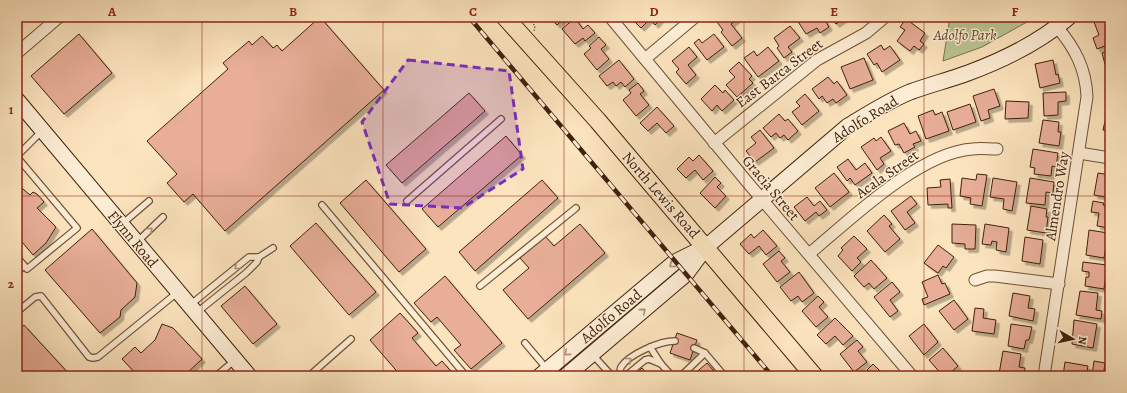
<svg xmlns="http://www.w3.org/2000/svg" width="1127" height="393" viewBox="0 0 1127 393" font-family="Alegreya,serif">
<style>
.green{fill:#bbc594;stroke:#7e724f}
.building{fill:#e8ae98;stroke:#40200a;filter:url(#shadow)}
.lines{fill:none;stroke-linecap:round;stroke-linejoin:round}
.service-casing{stroke:#6f5137;stroke-width:8}
.minor-casing{stroke:#6f5137;stroke-width:13}
.secondary-casing{stroke:#40200a;stroke-width:17}
.primary-casing{stroke:#40200a;stroke-width:19}
.path{stroke:#40200a;stroke-width:1.5;stroke-dasharray:1 2;stroke-linecap:butt}
.service{stroke:#fdedd5;stroke-width:5.5}
.minor{stroke:#fdedd5;stroke-width:11}
.secondary{stroke:#fdedd5;stroke-width:15}
.primary{stroke:#fce4be;stroke-width:17}
.rail-casing{stroke:#40200a;stroke-width:4.5}
.rail{stroke:#fdedd5;stroke-width:3;stroke-dasharray:9;stroke-linecap:butt}
.oneway{stroke:#a8917a}
.marked{fill:#7b2cbf;fill-opacity:0.2;stroke:#7b2cbf;stroke-width:3;stroke-dasharray:8 5;stroke-linejoin:round}
.grid{fill:none;stroke:#8f2418;stroke-width:1;stroke-opacity:0.55}
.labels{text-anchor:middle;stroke-width:3;stroke-linejoin:round;paint-order:stroke}
.park-label{font-size:15px;font-style:italic;fill:#5f492c;stroke:#fdedd5}
.street-label{font-size:15px;fill:#40200a;stroke:#fdedd5}
.neatline{fill:none;stroke:#8f2418;stroke-width:1.5}
.grid-label{font-size:13px;text-anchor:middle;font-weight:bold;fill:#8f2418}
</style>
<defs>
<filter id="shadow"><feDropShadow dx="3.5" dy="3.5" stdDeviation="0" flood-color="#0004"/></filter>
</defs>
<rect width="100%" height="100%" fill="#fce4be"/>
<filter id="stains"><feTurbulence type="fractalNoise" baseFrequency=".005" numOctaves="4"/><feColorMatrix values="0 0 0 0 .2 0 0 0 0 .09 0 0 0 0 .02 0 0 0 .5 -.17"/></filter>
<radialGradient id="worn" r=".72"><stop offset=".6" stop-color="#630" stop-opacity="0"/><stop offset="1" stop-color="#630" stop-opacity=".3"/></radialGradient>
<polygon class="green" points="950,17 1036,17 982,47 943,61"/>
<g class="building">
<polygon points="320,17 384,90 225,231 193,194 184,202 167,183 177,174 147,141 228,69 223,63 249,41 252,45 262,36 273,48 277,45 282,51"/>
<polygon points="549,17 566,17 557,25"/>
<polygon points="630,17 662,17 655,25 650,19 641,28"/>
<polygon points="723,17 739,17 731,24 742,38 732,46 721,32 723,30 717,22"/>
<polygon points="803,17 819,17 820,19 823,17 829,27 820,33 817,28 806,34 797,20"/>
<polygon points="830,17 846,17 836,24"/>
<polygon points="1106,17 1110,17 1110,44 1097,49 1093,38 1099,35 1094,22"/>
<polygon points="575,18 583,29 588,25 595,33 585,41 583,38 575,44 562,29"/>
<polygon points="906,19 925,33 920,41 924,44 919,50 914,46 910,51 897,41 905,30 900,27"/>
<polygon points="790,26 800,38 788,47 792,52 784,58 777,48 779,46 774,38"/>
<polygon points="79,34 112,73 64,114 31,76"/>
<polygon points="714,34 724,47 707,60 694,43 699,39 702,43"/>
<polygon points="599,37 606,45 601,49 609,59 597,70 584,54 591,48 589,46"/>
<polygon points="881,45 884,50 890,46 900,60 882,72 877,63 874,65 867,54"/>
<polygon points="689,47 697,57 688,65 696,75 686,84 676,72 679,69 672,61"/>
<polygon points="768,47 779,61 758,77 744,58 754,51 757,56"/>
<polygon points="1110,51 1110,67 1106,68 1102,53"/>
<polygon points="864,58 873,80 850,89 841,67"/>
<polygon points="619,60 634,79 625,87 621,82 616,86 613,82 607,86 599,76"/>
<polygon points="1053,60 1056,75 1058,74 1060,83 1040,88 1035,64"/>
<polygon points="739,62 752,76 749,79 753,83 737,97 726,85 735,77 729,71"/>
<polygon points="828,77 834,84 837,81 847,95 836,103 833,99 827,103 822,96 819,99 812,89"/>
<polygon points="638,83 644,91 640,94 649,105 636,116 623,100 631,93 629,90"/>
<polygon points="715,85 723,93 725,90 734,100 722,111 717,105 712,111 701,99"/>
<polygon points="994,89 1000,106 988,110 990,118 981,121 973,96"/>
<polygon points="1066,92 1066,101 1058,102 1058,115 1044,116 1043,93"/>
<polygon points="469,93 485,111 402,183 386,165"/>
<polygon points="805,94 819,111 802,125 792,112 800,106 796,102"/>
<polygon points="1006,101 1029,102 1028,118 1005,119"/>
<polygon points="970,104 976,122 953,130 947,112"/>
<polygon points="657,107 674,126 666,133 657,123 648,131 640,123"/>
<polygon points="933,110 935,115 942,112 949,131 926,139 918,116"/>
<polygon points="779,114 785,121 788,119 798,131 788,140 784,135 780,138 776,133 771,137 763,128"/>
<polygon points="1106,117 1110,117 1110,141 1105,140 1107,131 1103,130"/>
<polygon points="1043,120 1059,122 1058,132 1061,132 1059,146 1039,143"/>
<polygon points="904,123 910,134 916,131 921,141 913,144 915,147 904,153 899,144 895,145 888,131"/>
<polygon points="760,130 774,148 755,162 746,151 756,143 751,137"/>
<polygon points="506,136 522,155 438,227 422,209"/>
<polygon points="881,137 891,151 880,158 884,164 877,170 861,147 874,138 876,141"/>
<polygon points="1033,149 1058,153 1056,167 1052,166 1051,176 1034,174 1035,168 1030,167"/>
<polygon points="699,155 713,171 703,180 695,170 686,178 677,169 689,157 693,161"/>
<polygon points="848,159 856,170 865,163 872,173 855,185 850,178 847,181 837,167"/>
<polygon points="834,173 849,192 830,207 815,188"/>
<polygon points="1098,173 1110,175 1110,198 1094,195"/>
<polygon points="977,174 987,175 982,206 970,204 971,198 960,196 962,178 976,180"/>
<polygon points="715,177 721,183 717,187 726,196 715,208 700,193"/>
<polygon points="993,178 1017,182 1012,211 1003,209 1004,199 990,197"/>
<polygon points="1030,178 1054,182 1053,193 1046,192 1045,205 1026,203"/>
<polygon points="950,179 952,208 948,208 948,204 928,205 927,188 941,187 940,180"/>
<polygon points="366,180 426,249 399,272 340,203"/>
<polygon points="542,180 558,198 475,271 459,252"/>
<polygon points="17,184 30,195 33,192 37,194 44,202 37,208 56,227 46,243 33,255 17,236"/>
<polygon points="911,196 917,204 907,212 915,223 905,230 891,211"/>
<polygon points="807,197 814,206 820,201 827,210 819,216 816,212 805,221 794,207"/>
<polygon points="1093,201 1104,203 1103,205 1110,206 1110,228 1097,226 1099,213 1091,212"/>
<polygon points="1031,206 1047,209 1046,217 1048,217 1046,233 1027,230"/>
<polygon points="884,215 892,224 889,226 900,239 885,252 867,231"/>
<polygon points="316,223 376,292 349,315 290,246"/>
<polygon points="580,224 605,253 528,319 503,290 529,268 520,258 545,236 554,246"/>
<polygon points="952,224 976,225 975,249 965,249 965,244 952,243"/>
<polygon points="985,224 1009,228 1006,252 996,250 997,242 992,241 991,245 982,244"/>
<polygon points="92,229 137,283 135,297 121,310 120,317 100,333 45,270"/>
<polygon points="763,230 777,246 766,255 759,246 749,254 740,244 751,234 754,238"/>
<polygon points="1089,230 1108,233 1104,258 1086,255"/>
<polygon points="854,236 867,249 857,258 861,262 852,271 838,256 843,250 841,248"/>
<polygon points="1025,237 1043,240 1040,264 1022,261"/>
<polygon points="938,245 954,257 946,268 943,266 938,273 924,263"/>
<polygon points="779,251 785,258 781,261 790,272 777,282 763,264"/>
<polygon points="871,260 887,278 874,289 869,283 864,287 854,276"/>
<polygon points="1083,262 1107,265 1104,289 1085,286 1086,277 1089,277 1089,272 1082,271"/>
<polygon points="799,272 814,293 802,302 798,296 791,301 780,287"/>
<polygon points="938,275 942,284 945,283 950,294 924,305 922,299 928,297 922,282"/>
<polygon points="445,276 502,343 471,369 454,350 461,345 437,317 431,322 414,303"/>
<polygon points="892,282 900,292 890,300 898,311 890,317 874,297"/>
<polygon points="245,286 277,324 253,344 221,306"/>
<polygon points="1080,291 1098,293 1096,310 1102,311 1101,319 1076,315"/>
<polygon points="1013,293 1030,296 1028,308 1035,309 1033,321 1009,316"/>
<polygon points="818,296 824,302 819,307 828,317 816,327 802,311"/>
<polygon points="954,300 968,319 954,330 939,311"/>
<polygon points="975,308 984,309 983,318 996,320 994,334 972,331"/>
<polygon points="400,313 418,333 412,338 436,366 442,361 455,376 401,376 370,340"/>
<polygon points="835,318 853,336 843,345 835,336 826,344 817,335"/>
<polygon points="1074,320 1097,324 1093,348 1072,344"/>
<polygon points="162,324 173,328 202,359 184,376 138,376 122,359 135,347 141,353 155,340"/>
<polygon points="924,324 938,342 924,355 909,336"/>
<polygon points="1011,324 1032,327 1029,340 1026,340 1024,349 1008,346"/>
<polygon points="24,325 71,376 17,376 17,331"/>
<polygon points="677,333 697,340 690,360 670,353"/>
<polygon points="857,340 863,347 858,351 867,362 854,372 840,354"/>
<polygon points="943,348 958,366 947,376 943,376 929,360"/>
<polygon points="1003,351 1021,354 1019,367 1025,368 1024,376 999,374"/>
<polygon points="1094,361 1105,363 1104,370 1110,370 1110,376 1092,376"/>
<polygon points="1065,362 1088,366 1086,376 1063,376"/>
<polygon points="707,363 718,376 692,376"/>
<polygon points="873,364 885,376 867,376 871,373 867,370"/>
<polygon points="642,368 649,376 633,376"/>
</g>
<g class="lines">
<defs>
<g id="service">
<polyline points="17,156 42,131"/>
<polyline points="17,157 77,228 27,269 17,257"/>
<polyline points="407,201 501,119"/>
<polyline points="322,205 466,376"/>
<polyline points="122,224 149,201"/>
<polyline points="138,241 163,217"/>
<polyline points="17,272 24,266"/>
<polyline points="480,286 576,208"/>
<polyline points="190,305 249,257 259,257"/>
<polyline points="17,312 35,297 41,296 89,357 93,358 98,357 178,292"/>
<polyline points="196,313 246,273 257,262 259,257 273,248"/>
<polyline points="525,343 547,369"/>
<polyline points="650,347 661,364 672,376"/>
<polyline points="694,348 705,353 722,373 718,376"/>
<polyline points="592,354 612,376"/>
<path d="M661 364 649 359 645 360 628 374 619 376C620 373 620 369 621 367 629 354 660 341 675 341"/>
<polyline points="216,376 235,360"/>
<polyline points="309,376 351,339"/>
<polyline points="681,376 705,353"/>
</g>
<g id="minor">
<polyline points="610,17 748,183 912,376"/>
<polyline points="17,53 59,17"/>
<polyline points="645,59 695,17"/>
<polyline points="714,143 817,60 866,33 885,17"/>
<polyline points="1079,153 1110,158"/>
<path d="M809 254C850 220 918 153 972 149 980 148 988 149 997 149"/>
<polyline points="975,280 987,276 995,276 1059,284"/>
<path d="M1044 376 1087 97C1086 69 1075 48 1057 27"/>
</g>
<g id="secondary">
<polyline points="17,100 249,376"/>
<polyline points="540,376 675,262 703,248"/>
<path d="M566 376 686 274 706 247 848 126C868 114 888 101 910 92 929 85 949 80 968 73 1003 60 1040 42 1069 17"/>
</g>
<polyline id="primary" points="505,17 598,121 814,376"/>
</defs>
<use href="#service" class="service-casing"/>
<use href="#minor" class="minor-casing"/>
<use href="#secondary" class="secondary-casing"/>
<use href="#primary" class="primary-casing"/>
<polyline class="path" points="528,17 535,26 534,31"/>
<use href="#service" class="service"/>
<use href="#minor" class="minor"/>
<use href="#secondary" class="secondary"/>
<use href="#primary" class="primary"/>
<defs>
<polyline id="rail" points="469,17 772,376"/>
</defs>
<use href="#rail" class="rail-casing"/>
<use href="#rail" class="rail"/>
</g>
<defs><path id="oneway-chevron" d="M-2-3.5L2.5 0L-2 3.5" fill="none" stroke-width="1.6" stroke-linecap="round" stroke-linejoin="round"/></defs>
<g class="oneway">
<use href="#oneway-chevron" transform="translate(150 230) rotate(-43)"/>
<use href="#oneway-chevron" transform="translate(672 265) rotate(142)"/>
<use href="#oneway-chevron" transform="translate(237 267) rotate(141)"/>
<use href="#oneway-chevron" transform="translate(643 311) rotate(-41)"/>
<use href="#oneway-chevron" transform="translate(567 353) rotate(140)"/>
<use href="#oneway-chevron" transform="translate(629 360) rotate(-39)"/>
</g>
<path class="marked" d="M408 60 509 71 523 169 462 208 390 204 362 122Z"/>
<path class="grid" d="M202 17V376M383 17V376M564 17V376M744 17V376M924 17V376M17 196H1110"/>
<g class="labels">
<g class="park-label">
<text x="965" y="40">Adolfo Park</text>
</g>
<g class="street-label">
<text transform="translate(779 73) rotate(-37)" y="5">East Barca Street</text>
<text transform="translate(865 119) rotate(-32)" y="5">Adolfo Road</text>
<text transform="translate(887 174) rotate(-35)" y="5">Acala Street</text>
<text transform="translate(771 188) rotate(50)" y="5">Gracia Street</text>
<text transform="translate(661 195) rotate(49)" y="5">North Lewis Road</text>
<text transform="translate(1057 196) rotate(-81)" y="5">Almendro Way</text>
<text transform="translate(133 239) rotate(50)" y="5">Flynn Road</text>
<text transform="translate(611 316) rotate(-40)" y="5">Adolfo Road</text>
</g>
</g>
<rect width="1127" height="393" fill="none" stroke="#fce4be" stroke-width="44"/>
<g transform="translate(1073 339) rotate(99)" stroke="#fdedd5" stroke-width="3" paint-order="stroke">
<path d="M0-3L7 15L0 10L-7 15Z" fill="#40200a"/>
<text y="-6" font-size="11" font-weight="bold" text-anchor="middle" fill="#40200a">N</text>
</g>
<rect x="22" y="22" width="1083" height="349" class="neatline"/>
<g class="grid-label">
<text x="112" y="16">A</text>
<text x="293" y="16">B</text>
<text x="473" y="16">C</text>
<text x="654" y="16">D</text>
<text x="834" y="16">E</text>
<text x="1015" y="16">F</text>
<text x="11" y="114">1</text>
<text x="11" y="288">2</text>
</g>
<rect width="100%" height="100%" filter="url(#stains)"/>
<rect width="100%" height="100%" fill="url(#worn)"/>
</svg>
